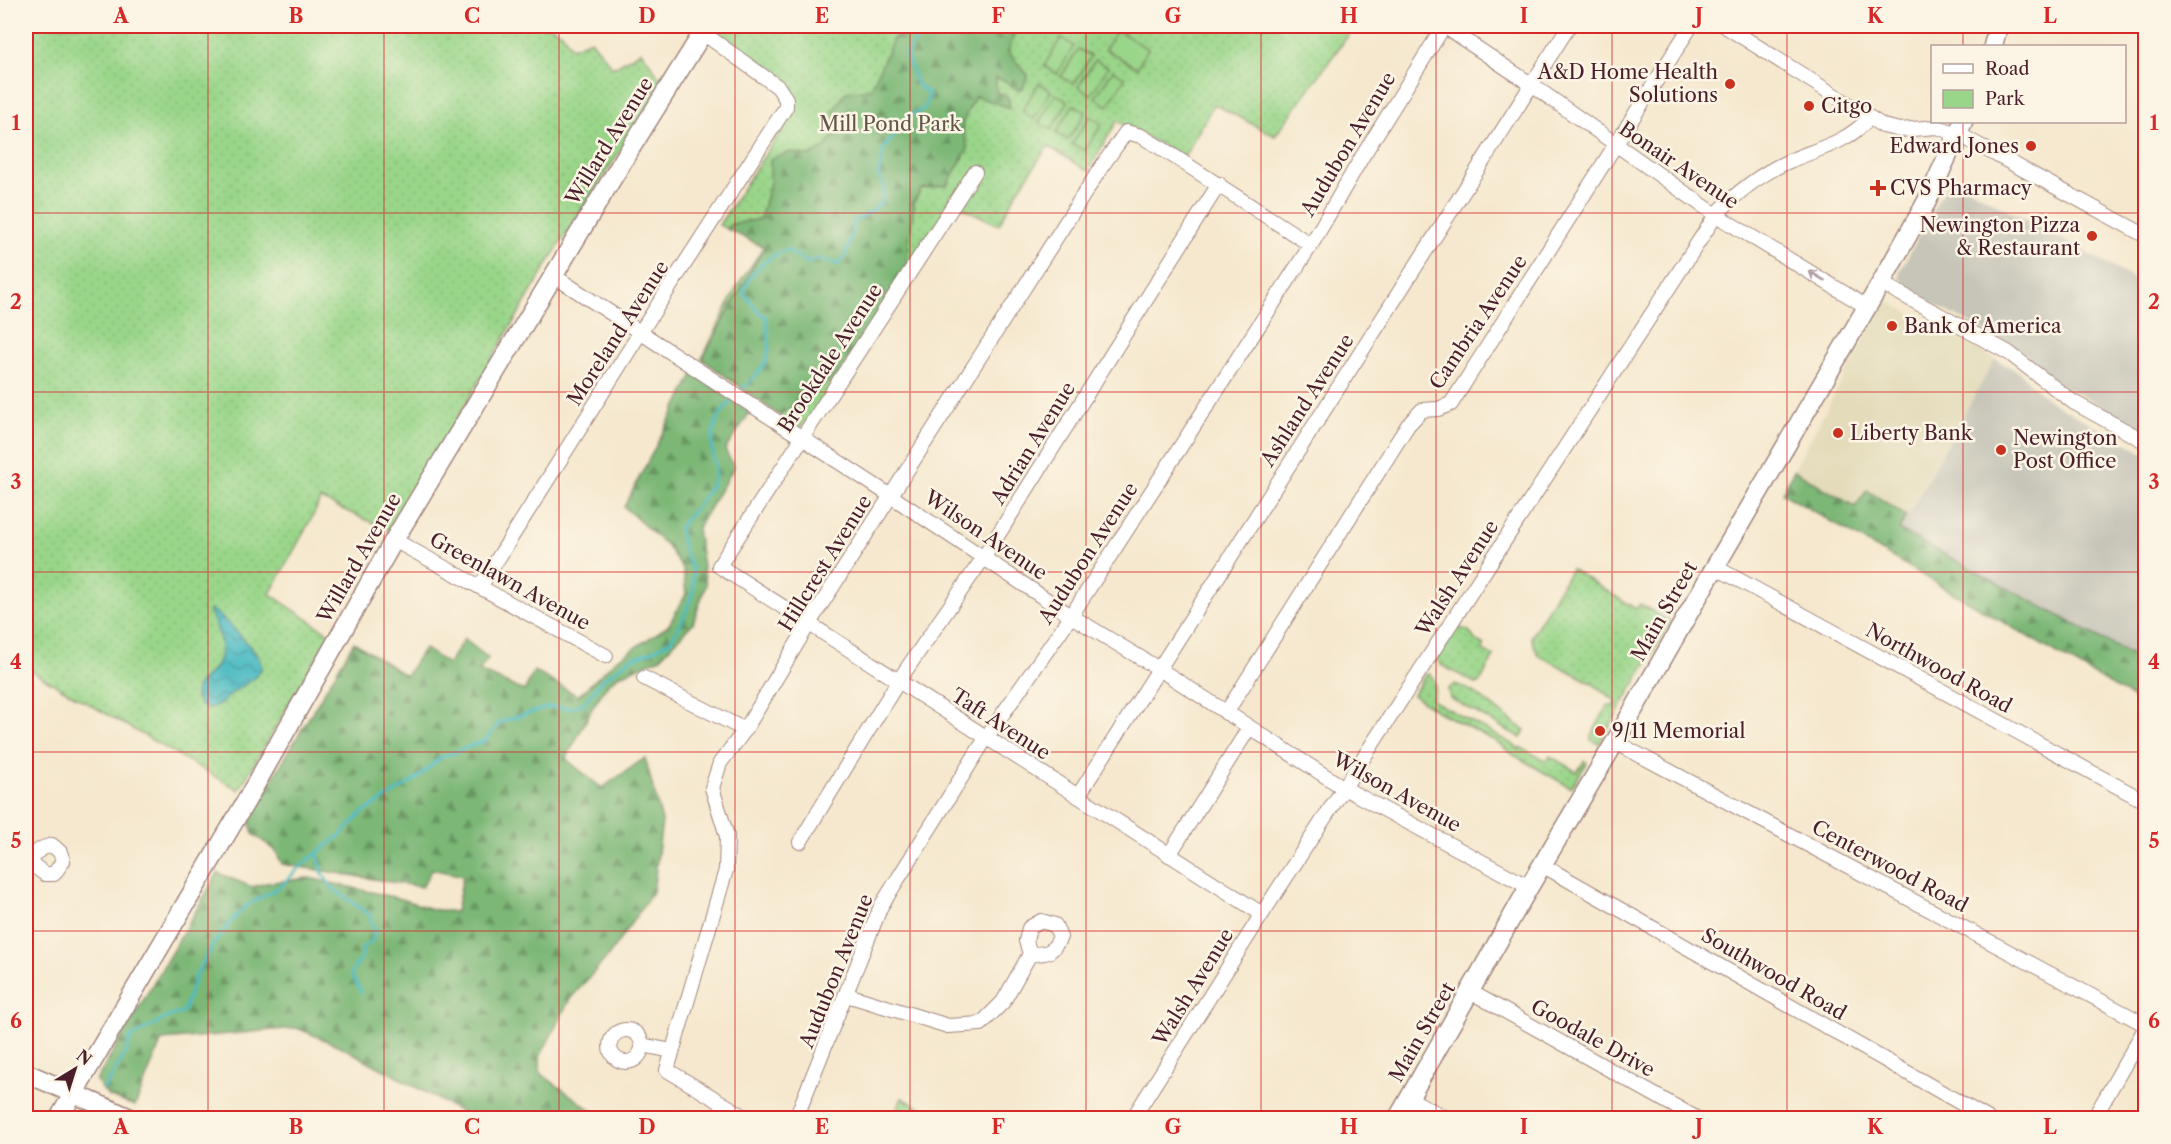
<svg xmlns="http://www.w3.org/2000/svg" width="2171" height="1144" viewBox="0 0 2171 1144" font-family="'Libre Caslon Text',serif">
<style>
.built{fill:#e3dbba}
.industrial{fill:#c6c5b8}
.green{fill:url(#green-dots);stroke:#727a5a;stroke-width:1.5}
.forest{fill:url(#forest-firs);stroke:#626b50;stroke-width:1.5}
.pitch{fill:#9ad68a;stroke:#727a5a;stroke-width:1.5}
.water{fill:url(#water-waves);stroke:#4b6d77;stroke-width:1.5}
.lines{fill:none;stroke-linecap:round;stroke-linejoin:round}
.stream{stroke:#4cbbc3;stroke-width:3}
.minor-casing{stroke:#a0847c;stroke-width:16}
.major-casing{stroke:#a0847c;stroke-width:21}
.minor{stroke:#fff;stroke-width:14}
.major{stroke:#fff;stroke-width:18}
.oneway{stroke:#ae9aa0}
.grid{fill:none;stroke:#d62828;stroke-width:1.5;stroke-opacity:0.55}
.poi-dot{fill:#c8321e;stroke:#fcf5e5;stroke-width:2}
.labels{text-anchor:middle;stroke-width:5;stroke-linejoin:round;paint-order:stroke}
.poi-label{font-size:20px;fill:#4a1f2b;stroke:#fcf5e5;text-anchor:start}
.park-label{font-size:20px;fill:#625648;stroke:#fcf5e5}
.street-label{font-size:20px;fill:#4a1f2b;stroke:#fcf5e5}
.neatline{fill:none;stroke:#d62828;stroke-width:2}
.grid-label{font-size:20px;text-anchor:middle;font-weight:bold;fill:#d62828}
</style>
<defs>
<pattern id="green-dots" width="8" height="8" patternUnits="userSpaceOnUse" patternTransform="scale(1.5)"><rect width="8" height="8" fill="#9ad68a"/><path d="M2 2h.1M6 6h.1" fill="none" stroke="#86b777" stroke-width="1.8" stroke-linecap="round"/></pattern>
<pattern id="forest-firs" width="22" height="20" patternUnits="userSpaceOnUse" patternTransform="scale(1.5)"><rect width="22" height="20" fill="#7bb776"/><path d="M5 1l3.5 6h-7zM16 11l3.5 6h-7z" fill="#679461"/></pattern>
<pattern id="water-waves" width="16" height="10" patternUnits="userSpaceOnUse" patternTransform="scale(1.5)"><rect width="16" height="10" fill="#4cbbc3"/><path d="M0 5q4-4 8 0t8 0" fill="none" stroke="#41979f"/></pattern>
</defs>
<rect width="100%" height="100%" fill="#fcf5e5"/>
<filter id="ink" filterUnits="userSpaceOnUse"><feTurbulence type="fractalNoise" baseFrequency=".0167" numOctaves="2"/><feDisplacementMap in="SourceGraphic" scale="12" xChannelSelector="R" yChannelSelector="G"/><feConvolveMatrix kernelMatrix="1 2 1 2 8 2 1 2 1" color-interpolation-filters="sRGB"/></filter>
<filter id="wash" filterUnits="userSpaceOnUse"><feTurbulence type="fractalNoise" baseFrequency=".008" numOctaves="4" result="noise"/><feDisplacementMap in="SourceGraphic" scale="24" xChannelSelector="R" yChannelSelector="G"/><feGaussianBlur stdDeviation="1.35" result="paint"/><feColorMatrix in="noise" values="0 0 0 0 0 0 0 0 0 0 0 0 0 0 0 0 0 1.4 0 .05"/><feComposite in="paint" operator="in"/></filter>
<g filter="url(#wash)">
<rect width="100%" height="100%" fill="#f5e8ce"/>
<polygon class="built" points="1885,300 1995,359 1906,516 1867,490 1855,507 1794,470"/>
<g class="industrial">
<polygon points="1950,178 2145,285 2145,431 2056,382 2022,351 1915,294 1899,278 1900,271"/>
<polygon points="1995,359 2019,372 2048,400 2145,454 2145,662 1899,530"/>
</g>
<g class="green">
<polygon points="26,26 549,26 562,33 572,48 591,40 613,68 641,51 664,83 554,253 391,531 320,499 315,512 270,594 330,634 239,790 26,668"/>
<polygon points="715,26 1355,26 1275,136 1214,104 1184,157 1117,121 1088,171 1048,146 1017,192 999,225 951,202 812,415 798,429 702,359 737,287 764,247 719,225 778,135 793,106 785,85 711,33"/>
<polygon points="1571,569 1636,609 1640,604 1671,622 1599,744 1591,740 1591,736 1608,705 1614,707 1617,702 1590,682 1538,655 1531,637"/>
<polygon points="1456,626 1469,631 1475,640 1484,645 1483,651 1494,656 1481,680 1477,684 1441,665 1436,659"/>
<path d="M1429 674C1439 682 1435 690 1432 700L1516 746 1519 750 1520 747 1546 761 1550 756 1577 772 1584 761 1586 762 1587 763 1571 788 1514 755 1495 741 1437 711 1413 695 1425 675Z"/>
<path d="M1455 684C1483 693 1500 716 1525 730L1521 738 1450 698 1448 689Z"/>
<polygon points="902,1098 939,1118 892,1118"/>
</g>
<g class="forest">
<polygon points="906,26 1013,26 1007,28 1014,35 1008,52 1028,75 1023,88 1018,90 1005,81 996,78 996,92 1008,97 1010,108 975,96 962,124 968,149 947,185 921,189 914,203 906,270 837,376 779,415 702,359 764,247 727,229 732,224 760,219 770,182 770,159 790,152 810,156 826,147 838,129 833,111 846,92 871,89 894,37"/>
<polygon points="694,373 750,412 725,450 734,467 697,529 706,585 693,623 660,658 620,675 608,684 594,705 566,759 602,788 645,758 662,821 653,892 609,955 570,999 540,1057 540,1073 602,1118 472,1118 344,1048 297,1028 162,1040 135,1106 108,1096 96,1081 218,873 252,887 266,883 309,878 402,899 431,909 456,912 463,876 432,869 422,887 282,864 275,850 253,834 249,818 354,642 406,676 424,648 448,664 464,639 488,658 479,671 524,691 534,671 578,696 616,660 668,626 686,594 683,569 667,546 624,507"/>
<polygon points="1794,470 1855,507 1867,490 1906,516 1899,530 2145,662 2145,705 1782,493"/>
</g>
<g class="pitch">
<polygon points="1117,30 1148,49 1137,68 1105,49"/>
<polygon points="1061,38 1074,46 1057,74 1044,66"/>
<polygon points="1078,49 1091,56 1074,84 1061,77"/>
<polygon points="1095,60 1108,67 1091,95 1078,87"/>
<polygon points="1113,70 1125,78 1108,106 1095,98"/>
<polygon points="1039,83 1051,91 1034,119 1022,111"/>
<polygon points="1056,94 1068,102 1051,130 1039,122"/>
<polygon points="1073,105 1086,112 1068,140 1056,133"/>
<polygon points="1090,116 1102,124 1085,151 1072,144"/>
</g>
<path class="water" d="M211 609C221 616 266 657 261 669 257 679 245 684 236 690 226 697 222 706 209 708L201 706 195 696C195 685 203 680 210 673 230 655 219 630 209 610Z"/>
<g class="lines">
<g class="stream">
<path d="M744 387C772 361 771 353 766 317L758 311 744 293C747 274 769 255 787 250L808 263 816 259 838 264C850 254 850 236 854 221L872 211 882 202 884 186 878 175 884 149 907 117 925 108 929 94 917 85 906 54 927 26"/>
<polyline points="317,853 323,874 331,887 371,916 371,924 375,929 372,941 362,948 362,956 351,974 361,992"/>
<path d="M104 1089 127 1051 130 1038 168 1017 183 1012 196 975 214 943 231 921 246 906 281 886 303 864 342 834 362 813 415 780 440 758 486 740 500 722 549 707 569 708 583 704 602 680 630 659 650 652 670 641 682 621 693 592V571L684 551 679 528C689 515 706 497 713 482 717 473 715 464 713 455 710 436 715 416 730 403"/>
</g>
</g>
</g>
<g filter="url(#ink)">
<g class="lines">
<defs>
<g id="minor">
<polyline points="1444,26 1532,85 1716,215 1867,307"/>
<polyline points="1725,26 1883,126 1900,130 1937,127 1958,134 2146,236"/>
<polyline points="975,172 719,566 1262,914"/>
<polyline points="554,276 891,496 1071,616 1159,669 1344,788 1529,887"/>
<polyline points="1881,283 2009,353 2073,402 2146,442"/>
<polyline points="394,540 606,656"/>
<polyline points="1715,567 2146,802"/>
<polyline points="480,587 640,333 786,107 786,99 778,87 703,33"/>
<polyline points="644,678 745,730"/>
<polyline points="1226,713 1408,425 1422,410 1438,409 1451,404 1691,26"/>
<polyline points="1615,742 2146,1025"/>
<polyline points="1078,796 1569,26"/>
<polyline points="800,842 899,680 984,557 1219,184"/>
<polyline points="1169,855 1249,728"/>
<polyline points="26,859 43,848 52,845 60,852 63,861 54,874 45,874 26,860"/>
<polyline points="1542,865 1987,1118"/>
<polyline points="1471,992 1696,1118"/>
<path d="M847 995 948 1026 981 1024 1003 1002 1030 954 1026 941 1029 928 1041 921 1055 925 1060 937C1052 954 1047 954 1030 954"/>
<circle cx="626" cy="1046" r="16"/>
<polyline points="642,1045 672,1051"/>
<polyline points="1410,1099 1446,1118"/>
<polyline points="747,1118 667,1070 726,870 727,836 712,788 720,763 745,730 808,625 1102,166 1126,132 1141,136 1161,148 1311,245"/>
<polyline points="796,1118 881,906 986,738 1071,616 1311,245 1362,157 1444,26"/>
<path d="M1133 1118 1262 914 1716 215C1735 194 1761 174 1787 162 1816 149 1848 143 1869 118"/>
<polyline points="2094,1118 2146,1027"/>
</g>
<g id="major">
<polyline points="1993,46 1998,26"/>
<polyline points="26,1073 130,1118"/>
<polyline points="59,1118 245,803 394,540 627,154 707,26"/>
<polyline points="1398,1118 1529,887 1615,742 1715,567 1881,283 1927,201 1963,122"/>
</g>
</defs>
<use href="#minor" class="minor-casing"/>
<use href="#major" class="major-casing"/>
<use href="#minor" class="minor"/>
<use href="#major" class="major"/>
</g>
<defs><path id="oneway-shaft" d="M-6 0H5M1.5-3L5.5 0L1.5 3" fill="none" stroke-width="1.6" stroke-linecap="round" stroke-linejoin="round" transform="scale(1.5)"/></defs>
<use class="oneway" href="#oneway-shaft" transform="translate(1817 276) rotate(-149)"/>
</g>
<path class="grid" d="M208 26V1118M384 26V1118M559 26V1118M735 26V1118M910 26V1118M1086 26V1118M1261 26V1118M1436 26V1118M1612 26V1118M1787 26V1118M1963 26V46M1963 122V1118M26 213H2146M26 392H2146M26 572H2146M26 752H2146M26 931H2146"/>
<g class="poi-dot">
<circle cx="1730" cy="84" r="6"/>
<circle cx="1809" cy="106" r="6"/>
<circle cx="2031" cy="146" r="6"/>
<path d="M1875 179h6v6h6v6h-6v6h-6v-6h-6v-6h6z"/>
<circle cx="2092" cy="236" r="6"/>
<circle cx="1892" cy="326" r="6"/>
<circle cx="1838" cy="433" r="6"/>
<circle cx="2001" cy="450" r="6"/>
<circle cx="1600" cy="731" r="6"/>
</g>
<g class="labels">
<g class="poi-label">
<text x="1718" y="79" text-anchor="end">A&amp;D Home Health<tspan x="1718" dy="23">Solutions</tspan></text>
<text x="1821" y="113">Citgo</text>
<text x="2019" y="153" text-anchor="end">Edward Jones</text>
<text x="1890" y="195">CVS Pharmacy</text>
<text x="2080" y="232" text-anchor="end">Newington Pizza<tspan x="2080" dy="23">&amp; Restaurant</tspan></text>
<text x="1904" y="333">Bank of America</text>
<text x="1850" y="440">Liberty Bank</text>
<text x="2013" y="445">Newington<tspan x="2013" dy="23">Post Office</tspan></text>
<text x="1612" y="738">9/11 Memorial</text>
</g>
<g class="park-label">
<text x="890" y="131">Mill Pond Park</text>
</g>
<g class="street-label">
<text transform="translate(609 141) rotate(-58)" y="7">Willard Avenue</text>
<text transform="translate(1348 144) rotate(-59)" y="7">Audubon Avenue</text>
<text transform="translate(1679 165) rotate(34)" y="7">Bonair Avenue</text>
<text transform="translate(1478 322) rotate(-56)" y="7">Cambria Avenue</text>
<text transform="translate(618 333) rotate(-57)" y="7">Moreland Avenue</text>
<text transform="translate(830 358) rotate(-57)" y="7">Brookdale Avenue</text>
<text transform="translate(1307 400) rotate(-57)" y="7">Ashland Avenue</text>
<text transform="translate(1033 443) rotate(-58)" y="7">Adrian Avenue</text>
<text transform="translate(986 535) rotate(34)" y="7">Wilson Avenue</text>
<text transform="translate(1088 553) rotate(-57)" y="7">Audubon Avenue</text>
<text transform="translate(359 558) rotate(-60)" y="7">Willard Avenue</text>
<text transform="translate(825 563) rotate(-58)" y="7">Hillcrest Avenue</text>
<text transform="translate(1457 578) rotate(-57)" y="7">Walsh Avenue</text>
<text transform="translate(510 581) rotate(29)" y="7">Greenlawn Avenue</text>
<text transform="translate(1664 611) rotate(-60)" y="7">Main Street</text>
<text transform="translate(1939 668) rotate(29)" y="7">Northwood Road</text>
<text transform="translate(1001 724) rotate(33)" y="7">Taft Avenue</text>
<text transform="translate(1397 792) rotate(29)" y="7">Wilson Avenue</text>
<text transform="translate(1890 866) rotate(28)" y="7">Centerwood Road</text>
<text transform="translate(836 971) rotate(-68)" y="7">Audubon Avenue</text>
<text transform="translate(1774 974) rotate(30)" y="7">Southwood Road</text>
<text transform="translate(1193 987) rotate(-58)" y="7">Walsh Avenue</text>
<text transform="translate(1422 1032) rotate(-60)" y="7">Main Street</text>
<text transform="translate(1593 1038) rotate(29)" y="7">Goodale Drive</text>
</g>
</g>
<rect width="2171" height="1144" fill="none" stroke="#fcf5e5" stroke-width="66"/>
<rect x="1931" y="45" width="195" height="78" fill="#fcf5e5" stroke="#b59f9b" stroke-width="1.5"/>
<rect x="1943" y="64" width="30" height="9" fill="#ffffff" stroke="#b59f9b" stroke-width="1.5"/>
<text x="1985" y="75" font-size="18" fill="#4a1f2b">Road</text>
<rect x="1943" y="90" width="30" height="18" fill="#9ad68a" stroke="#b59f9b" stroke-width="1.5"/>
<text x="1985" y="105" font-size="18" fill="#4a1f2b">Park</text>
<g transform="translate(75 1069) rotate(38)" stroke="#fcf5e5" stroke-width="4.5" paint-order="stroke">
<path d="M0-4.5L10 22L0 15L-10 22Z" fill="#4a1f2b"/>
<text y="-9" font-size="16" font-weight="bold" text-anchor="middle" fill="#4a1f2b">N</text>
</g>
<rect x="33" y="33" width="2105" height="1078" class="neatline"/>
<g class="grid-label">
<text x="121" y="23">A</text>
<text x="296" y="23">B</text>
<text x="472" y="23">C</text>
<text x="647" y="23">D</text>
<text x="822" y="23">E</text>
<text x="998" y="23">F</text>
<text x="1173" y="23">G</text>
<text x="1349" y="23">H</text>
<text x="1524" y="23">I</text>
<text x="1699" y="23">J</text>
<text x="1875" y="23">K</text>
<text x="2050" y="23">L</text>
<text x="16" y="130">1</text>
<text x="2154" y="130">1</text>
<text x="16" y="309">2</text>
<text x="2154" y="309">2</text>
<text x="16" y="489">3</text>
<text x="2154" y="489">3</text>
<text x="16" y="669">4</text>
<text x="2154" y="669">4</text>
<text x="16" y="848">5</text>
<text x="2154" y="848">5</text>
<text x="16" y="1028">6</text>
<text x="2154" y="1028">6</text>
<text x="121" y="1134">A</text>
<text x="296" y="1134">B</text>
<text x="472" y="1134">C</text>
<text x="647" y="1134">D</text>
<text x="822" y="1134">E</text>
<text x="998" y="1134">F</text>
<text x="1173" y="1134">G</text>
<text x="1349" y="1134">H</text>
<text x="1524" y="1134">I</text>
<text x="1699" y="1134">J</text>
<text x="1875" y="1134">K</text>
<text x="2050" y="1134">L</text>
</g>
</svg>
